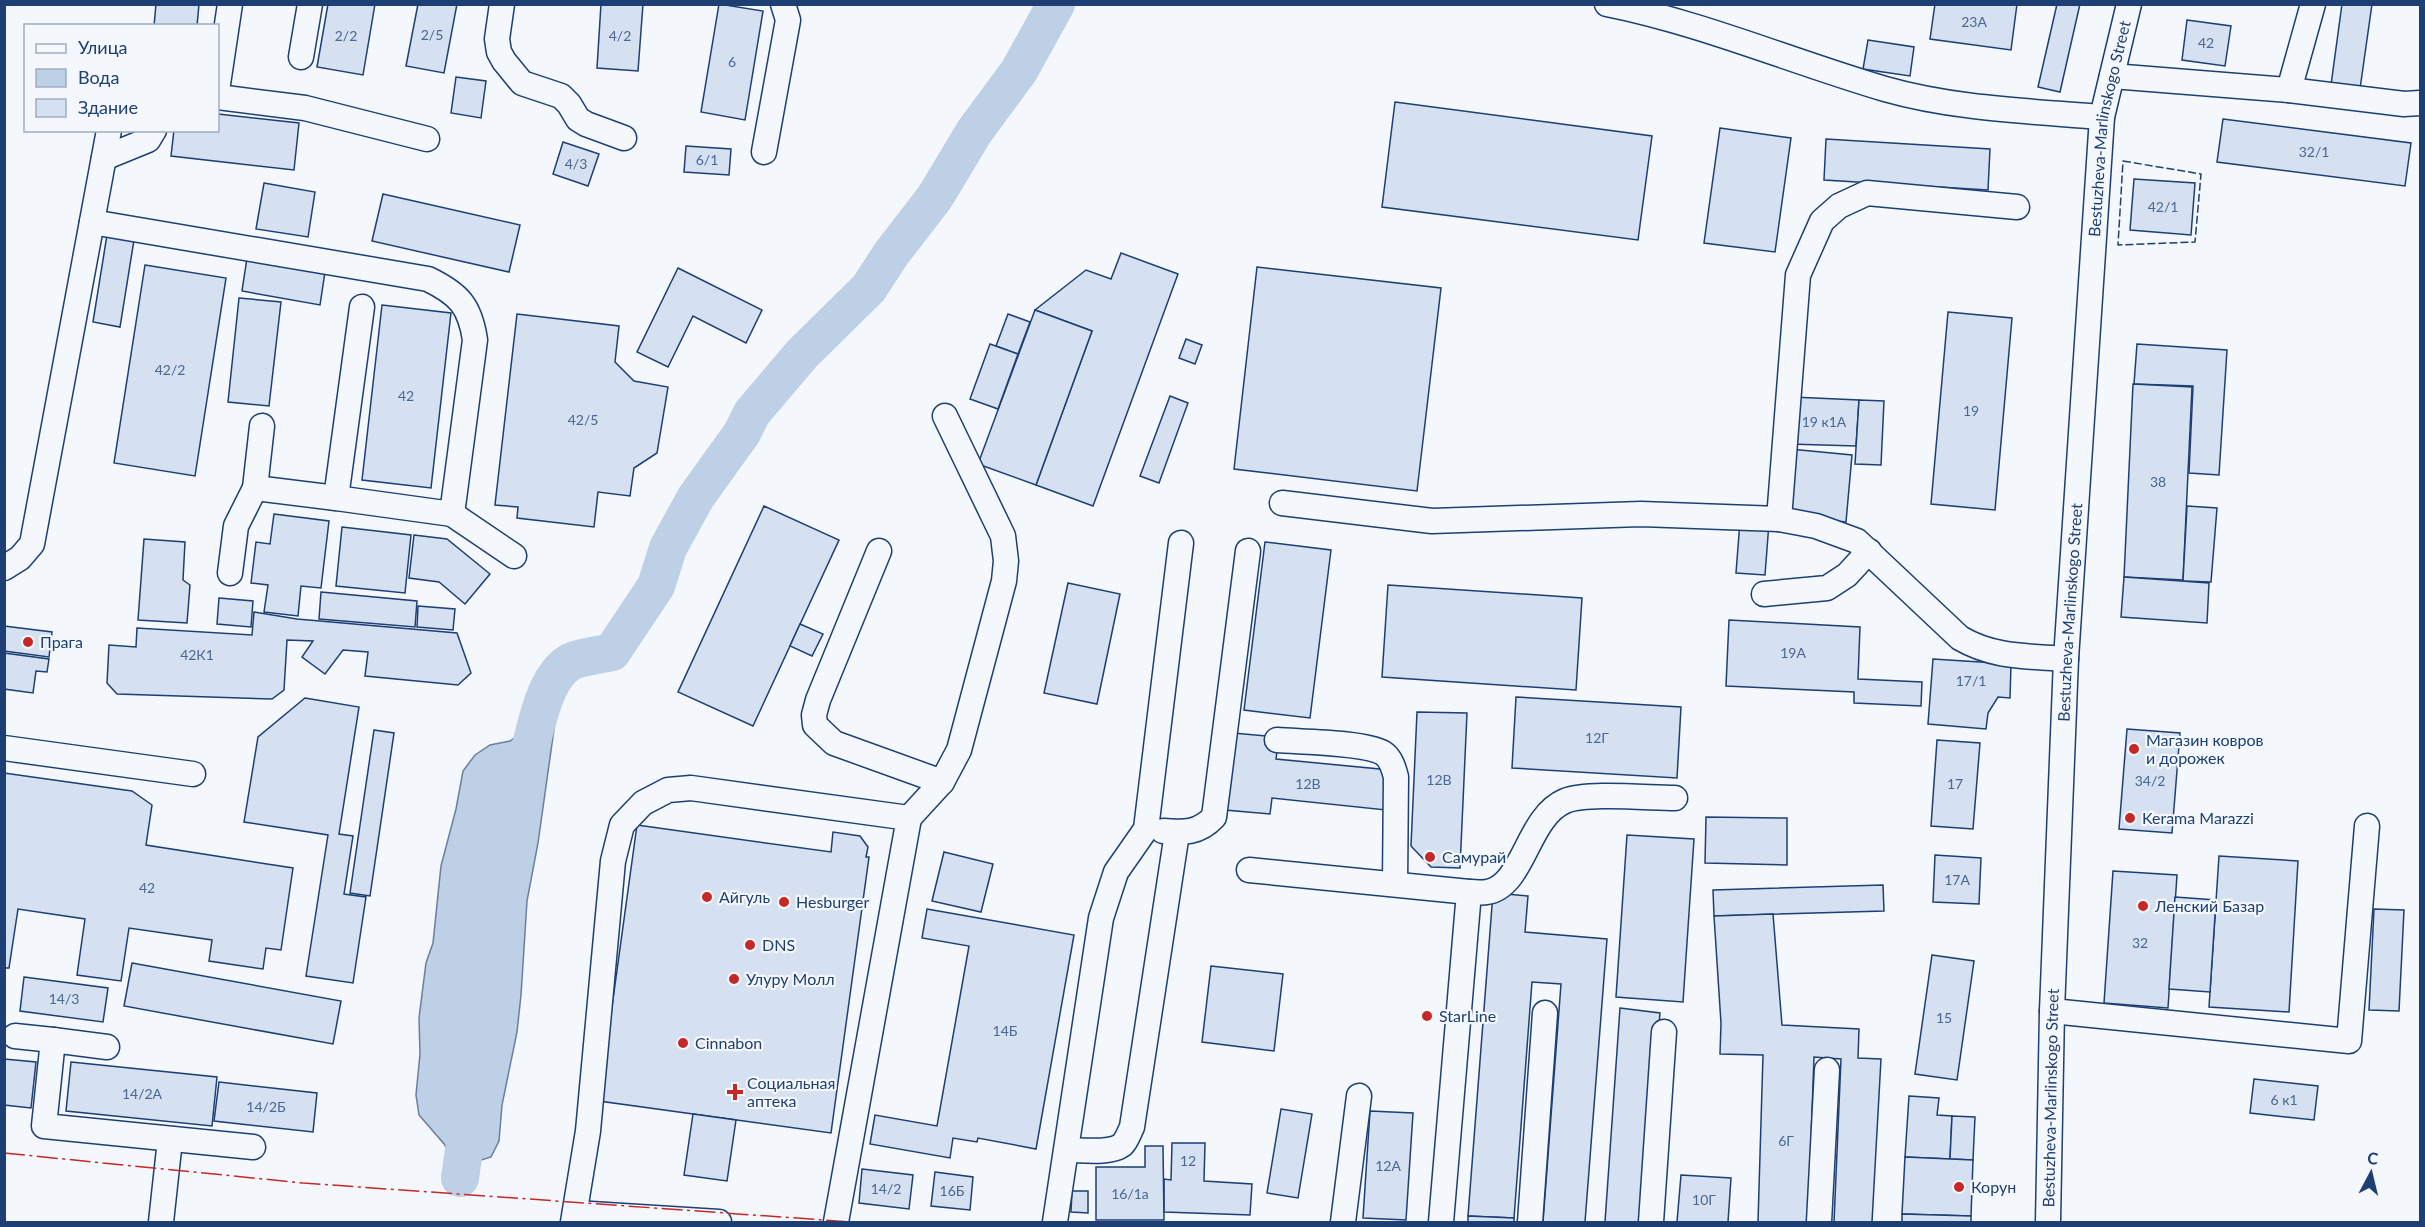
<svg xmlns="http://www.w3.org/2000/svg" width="2425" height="1227" viewBox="0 0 2425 1227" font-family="Lato,sans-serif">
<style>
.water{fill:#bed0e5;stroke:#687fa3;stroke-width:1.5}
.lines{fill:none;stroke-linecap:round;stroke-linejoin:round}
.river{stroke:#bed0e5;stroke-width:38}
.building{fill:#d5e0f0;stroke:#1d3f73;stroke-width:1.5}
.minor-casing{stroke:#1d3f73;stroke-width:27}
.minor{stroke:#f4f7fb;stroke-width:24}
.fence{stroke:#1d3f73;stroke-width:1.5;stroke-dasharray:8 3;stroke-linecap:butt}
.power{stroke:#c62828;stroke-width:1.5;stroke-dasharray:21 4.5 3 4.5;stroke-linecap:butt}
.poi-dot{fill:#c62828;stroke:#f4f7fb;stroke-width:2}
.labels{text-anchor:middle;stroke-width:4.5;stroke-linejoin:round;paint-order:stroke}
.number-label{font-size:14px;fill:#4b6792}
.street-label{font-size:16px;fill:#1d3f73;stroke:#f4f7fb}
.poi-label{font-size:16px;fill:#1d3f73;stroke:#f4f7fb;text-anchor:start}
</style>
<rect width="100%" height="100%" fill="#f4f7fb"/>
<polygon class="water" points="544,697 557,708 538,843 527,901 521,995 517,1032 502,1105 499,1141 491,1157 453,1169 445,1145 419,1115 416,1095 420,1054 419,1018 426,963 433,943 441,866 456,809 463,771 475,755 490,745 510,741 526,730"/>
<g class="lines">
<g class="river">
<path d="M531 746C537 721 547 670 575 660 586 656 600 655 612 652L656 586 668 548 696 497 742 433 752 413 802 354 869 288 891 254 935 197 974 132 1019 71 1056 4"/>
<polyline points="460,1178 469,1115"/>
</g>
</g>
<g class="building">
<polygon points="156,4 199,4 197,26 154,26"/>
<polygon points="328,4 375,4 363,75 317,67"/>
<polygon points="418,4 457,4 444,73 406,66"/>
<polygon points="601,4 643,4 638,71 597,68"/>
<polygon points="719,4 763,11 745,120 701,112"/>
<polygon points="1935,4 2017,4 2011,50 1930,39"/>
<polygon points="2057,4 2080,4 2060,92 2038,87"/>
<polygon points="2342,4 2372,4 2360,89 2331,85"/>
<polygon points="2187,20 2231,26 2225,66 2182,60"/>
<polygon points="1868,40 1914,47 1910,76 1863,69"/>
<polygon points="456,77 486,81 481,118 451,113"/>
<polygon points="1395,102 1652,136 1638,240 1382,207"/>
<polygon points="218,114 299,123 294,170 171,156 174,130 218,130"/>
<polygon points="2223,119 2411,143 2405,186 2217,162"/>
<polygon points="1720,128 1791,138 1775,252 1704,243"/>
<polygon points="1826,139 1990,149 1988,190 1824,180"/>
<polygon points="563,142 599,154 588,186 553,174"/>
<polygon points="686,146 731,149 729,175 684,172"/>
<polygon points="2134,179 2195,183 2191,235 2130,230"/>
<polygon points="264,183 315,192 308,237 256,229"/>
<polygon points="383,194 520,225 509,272 372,241"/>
<polygon points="107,235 134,240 120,327 93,322"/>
<polygon points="1121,253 1178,274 1093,506 1036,485 1092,331 1035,310 1086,270 1111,279"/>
<polygon points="247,258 325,272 320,305 242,291"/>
<polygon points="145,265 226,278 195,476 114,463"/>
<polygon points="1257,267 1441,288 1417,491 1234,469"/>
<polygon points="678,268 762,310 746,343 693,316 668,367 637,352"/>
<polygon points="239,298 281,302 269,406 228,402"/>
<polygon points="382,305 451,313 431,488 362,480"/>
<polygon points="1035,310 1092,331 1036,485 978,464"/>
<polygon points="1948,312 2012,318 1995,510 1931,504"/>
<polygon points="517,314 619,326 615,362 634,381 668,387 657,453 634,468 630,496 598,492 594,527 517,518 518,507 495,505"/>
<polygon points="1008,314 1030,322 1018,354 996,346"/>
<polygon points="1186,339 1202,345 1195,364 1179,358"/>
<polygon points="990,344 1018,354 998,409 970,399"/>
<polygon points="2137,344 2227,350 2219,475 2189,473 2193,386 2134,384"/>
<polygon points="2133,384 2192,387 2183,580 2124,577"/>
<polygon points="1170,396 1188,403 1159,483 1140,476"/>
<polygon points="1792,397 1859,400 1856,446 1789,444"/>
<polygon points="1859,400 1884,401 1881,465 1855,464"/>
<polygon points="1790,449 1852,455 1846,522 1783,516"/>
<polygon points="764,506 839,540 753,726 678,692"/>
<polygon points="2187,506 2217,508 2211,582 2183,581"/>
<polygon points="274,514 329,521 321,588 301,586 298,616 264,612 268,585 251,583 256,542 270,544"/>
<polygon points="1740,521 1769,523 1765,575 1736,573"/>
<polygon points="342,527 411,535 405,593 336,586"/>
<polygon points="414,535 447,539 490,574 465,604 439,582 409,578"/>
<polygon points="144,539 185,542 183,580 190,585 187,623 138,620"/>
<polygon points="1265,542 1331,550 1310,718 1244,710"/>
<polygon points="2124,577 2209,583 2207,623 2121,617"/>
<polygon points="1068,583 1120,594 1097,704 1044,693"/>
<polygon points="1388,585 1582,598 1576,690 1382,677"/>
<polygon points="321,592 417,601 415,627 319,619"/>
<polygon points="219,598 253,601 251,627 217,624"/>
<polygon points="418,606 455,609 453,630 417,627"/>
<polygon points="254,612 297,619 457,633 471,673 458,685 365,676 368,652 343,650 325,674 302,657 313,641 287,640 284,690 272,699 117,694 107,683 109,645 136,647 137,628 252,635"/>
<polygon points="1729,620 1860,627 1858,679 1922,682 1921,706 1854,703 1854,692 1726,686"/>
<polygon points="800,624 823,634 812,656 790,646"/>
<polygon points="4,626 52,632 49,657 4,651"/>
<polygon points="4,653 49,659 47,672 36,671 33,693 4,689"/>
<polygon points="1933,659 2011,664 2010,698 1998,697 1988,713 1986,729 1928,724"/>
<polygon points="1516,697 1681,707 1677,778 1512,768"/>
<polygon points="305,698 359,707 339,834 353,836 344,894 366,897 353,983 306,976 328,835 244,822 258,737"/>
<polygon points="1417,712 1467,713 1460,868 1431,867 1411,846"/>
<polygon points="2127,729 2180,733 2172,833 2119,829"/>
<polygon points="374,730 394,733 370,896 350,893"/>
<polygon points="1233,733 1279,737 1276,759 1390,770 1386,810 1272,798 1270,814 1225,810"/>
<polygon points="1937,740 1980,743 1973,829 1931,826"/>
<polygon points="4,773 132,791 152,805 146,845 293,868 281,950 266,948 263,969 209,961 212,940 129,928 121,981 77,975 85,919 18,909 9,968 4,968"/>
<polygon points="1706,817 1787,818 1787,865 1705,863"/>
<polygon points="637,825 831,852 833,832 860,836 868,847 866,857 869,857 831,1133 599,1101"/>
<polygon points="1627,835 1694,839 1683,1002 1616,997"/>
<polygon points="944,852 993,864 981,912 932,901"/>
<polygon points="1935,855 1981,858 1979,904 1933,902"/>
<polygon points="2219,856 2298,861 2289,1012 2209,1007"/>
<polygon points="2113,871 2177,875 2168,1008 2104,1003"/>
<polygon points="1883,885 1884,911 1714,916 1713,890"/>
<polygon points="1493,893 1528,896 1525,932 1607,939 1585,1222 1543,1222 1561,984 1532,982 1514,1218 1468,1216"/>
<polygon points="2175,897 2216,900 2210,992 2169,989"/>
<polygon points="927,909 1074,935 1036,1149 978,1138 977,1142 953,1138 950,1158 870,1144 875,1115 937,1126 969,946 922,938"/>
<polygon points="2374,909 2404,910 2399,1011 2369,1010"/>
<polygon points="1773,914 1782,1025 1859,1029 1858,1058 1881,1059 1872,1222 1834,1222 1841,1059 1814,1057 1808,1222 1758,1222 1763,1055 1720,1054 1721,1023 1714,916"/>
<polygon points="1932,955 1974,961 1957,1080 1915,1074"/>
<polygon points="132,963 341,1001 333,1044 124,1006"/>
<polygon points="1211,966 1283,974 1274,1051 1202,1042"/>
<polygon points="24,977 108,988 103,1022 20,1011"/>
<polygon points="1620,1008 1660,1013 1642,1222 1605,1222"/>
<polygon points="4,1059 36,1062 31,1108 4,1105"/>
<polygon points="71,1062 217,1077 212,1126 66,1111"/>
<polygon points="2254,1079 2318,1086 2314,1120 2250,1113"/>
<polygon points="219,1082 317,1093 313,1132 214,1121"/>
<polygon points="1909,1096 1939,1098 1937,1115 1952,1116 1950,1159 1905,1157"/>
<polygon points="1281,1109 1312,1114 1298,1198 1267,1193"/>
<polygon points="1370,1111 1413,1113 1406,1220 1363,1218"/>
<polygon points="693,1114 736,1120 727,1181 684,1175"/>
<polygon points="1952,1116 1975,1117 1973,1160 1950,1159"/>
<polygon points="1172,1143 1205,1143 1204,1181 1252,1184 1250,1215 1164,1212 1164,1179 1171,1180"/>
<polygon points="1145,1146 1163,1146 1164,1220 1096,1220 1096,1167 1145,1167"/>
<polygon points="1905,1157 1973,1160 1971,1216 1902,1214"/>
<polygon points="862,1169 913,1175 909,1209 859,1203"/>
<polygon points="935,1172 973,1177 970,1210 931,1206"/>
<polygon points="1681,1175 1731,1178 1728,1222 1677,1222"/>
<polygon points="1072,1191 1088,1191 1088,1213 1071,1212"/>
<polygon points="1902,1214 1971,1216 1971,1222 1902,1222"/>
<polygon points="1468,1216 1514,1218 1514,1222 1468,1222"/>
</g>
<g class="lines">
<defs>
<g id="minor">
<polyline points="502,4 497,39 499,52 504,61 522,83 561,96 569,104 578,119 586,124 624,138"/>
<path d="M1607 4C1702 23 1793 62 1885 89 1955 109 2030 111 2102 117"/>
<polyline points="301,57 310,4"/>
<polyline points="2112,76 2289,90 2404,104 2420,103"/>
<polyline points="218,84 230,4"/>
<polyline points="2289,90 2313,4"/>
<polyline points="218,97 305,108 427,139"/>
<polyline points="764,152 788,20 783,4"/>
<polyline points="104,158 148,140 154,130"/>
<path d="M92 222 428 279C459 294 470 306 475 340L452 514 336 498 362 307"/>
<polyline points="255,488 262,426"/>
<path d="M1282 503 1432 521 1641 514 1779 519 1816 526 1857 541 1960 638C1994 658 2028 656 2066 659"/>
<polyline points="452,514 514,556"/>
<polyline points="1779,519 1798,275 1822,221 1839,206 1867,193 2017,207"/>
<polyline points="879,551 818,700 814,715 815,725 834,743 942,782 909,818"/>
<polyline points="4,568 20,558 32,544 109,130"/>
<polyline points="230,573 236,526 255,488 336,498"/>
<polyline points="1764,594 1827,588 1847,575 1869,551"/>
<path d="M1277 740C1301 742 1364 742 1383 753 1391 758 1394 769 1396 777L1395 884"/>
<polyline points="4,748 193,774"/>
<polyline points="942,782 959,750 1004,581 1006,561 1003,536 945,416"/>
<path d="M1163 831C1184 833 1199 833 1214 817L1248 551"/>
<polyline points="1249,870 1469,892 1441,1222"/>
<path d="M1469 892C1475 892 1482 893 1487 892 1524 886 1527 817 1565 801 1587 792 1649 798 1675 798"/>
<polyline points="2052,1011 2349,1041 2367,826"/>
<polyline points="15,1036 53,1040 44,1126 253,1147"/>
<polyline points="53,1040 107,1047"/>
<path d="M1067 1150C1082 1150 1110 1154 1122 1145 1127 1140 1129 1133 1132 1127L1177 833"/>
<polyline points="575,1213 719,1222"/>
<polyline points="161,1222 170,1140"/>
<polyline points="573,1222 588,1131 613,861 622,825 643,803 668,790 691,788 909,818 836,1222"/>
<polyline points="1055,1222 1101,918 1116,872 1146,829 1181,543"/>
<polyline points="1343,1222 1359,1096"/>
<polyline points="1530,1222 1545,1013"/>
<polyline points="1651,1222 1664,1032"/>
<polyline points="1819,1222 1827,1070"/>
<path id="s1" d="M2048 1222 2052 1011 2066 659 2102 117 2129 4"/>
</g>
</defs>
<use href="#minor" class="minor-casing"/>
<use href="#minor" class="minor"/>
<polygon class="fence" points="2123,161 2201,174 2195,242 2118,245"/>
<polyline class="power" points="4,1153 303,1183 852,1222"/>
</g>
<g class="poi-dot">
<circle cx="28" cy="642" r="6"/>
<circle cx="2134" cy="749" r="6"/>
<circle cx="2130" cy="818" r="6"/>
<circle cx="1430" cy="857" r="6"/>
<circle cx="707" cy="897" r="6"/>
<circle cx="784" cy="902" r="6"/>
<circle cx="2143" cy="906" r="6"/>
<circle cx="750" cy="945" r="6"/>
<circle cx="734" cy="979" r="6"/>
<circle cx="1427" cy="1016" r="6"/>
<circle cx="683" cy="1043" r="6"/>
<path d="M732 1083h6v6h6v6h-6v6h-6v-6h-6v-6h6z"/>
<circle cx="1959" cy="1187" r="6"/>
</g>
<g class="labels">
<g class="number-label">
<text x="1974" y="27">23А</text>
<text x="432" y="40">2/5</text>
<text x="346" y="41">2/2</text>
<text x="620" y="41">4/2</text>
<text x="2206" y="48">42</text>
<text x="732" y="67">6</text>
<text x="2314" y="157">32/1</text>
<text x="707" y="165">6/1</text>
<text x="576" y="169">4/3</text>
<text x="2163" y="212">42/1</text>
<text x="170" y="375">42/2</text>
<text x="406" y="401">42</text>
<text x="1971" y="416">19</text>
<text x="583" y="425">42/5</text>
<text x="1824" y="427">19 к1А</text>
<text x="2158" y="487">38</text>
<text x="1793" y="658">19А</text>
<text x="197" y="660">42К1</text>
<text x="1971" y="686">17/1</text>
<text x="1597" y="743">12Г</text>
<text x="1439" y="785">12В</text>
<text x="2150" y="786">34/2</text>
<text x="1308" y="789">12В</text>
<text x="1955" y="789">17</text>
<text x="1957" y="885">17А</text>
<text x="147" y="893">42</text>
<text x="2140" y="948">32</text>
<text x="64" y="1004">14/3</text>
<text x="1944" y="1023">15</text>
<text x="1005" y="1036">14Б</text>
<text x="142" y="1099">14/2А</text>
<text x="2284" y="1105">6 к1</text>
<text x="266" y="1112">14/2Б</text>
<text x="1786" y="1146">6Г</text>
<text x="1188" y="1166">12</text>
<text x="1388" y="1171">12А</text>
<text x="886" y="1194">14/2</text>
<text x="952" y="1196">16Б</text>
<text x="1130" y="1199">16/1а</text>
<text x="1704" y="1205">10Г</text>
</g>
<g class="street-label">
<text dy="6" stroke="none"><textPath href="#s1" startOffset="1096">Bestuzheva-Marlinskogo Street</textPath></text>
<text dy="6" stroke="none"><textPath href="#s1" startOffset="610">Bestuzheva-Marlinskogo Street</textPath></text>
<text dy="6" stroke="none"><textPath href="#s1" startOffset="124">Bestuzheva-Marlinskogo Street</textPath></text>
</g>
<g class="poi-label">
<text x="40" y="648">Прага</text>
<text x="2146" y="746">Магазин ковров<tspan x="2146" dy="18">и дорожек</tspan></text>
<text x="2142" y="824">Kerama Marazzi</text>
<text x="1442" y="863">Самурай</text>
<text x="719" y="903">Айгуль</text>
<text x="796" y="908">Hesburger</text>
<text x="2155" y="912">Ленский Базар</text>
<text x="762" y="951">DNS</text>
<text x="746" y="985">Улуру Молл</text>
<text x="1439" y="1022">StarLine</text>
<text x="695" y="1049">Cinnabon</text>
<text x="747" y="1089">Социальная<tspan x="747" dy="18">аптека</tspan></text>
<text x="1971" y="1193">Корун</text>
</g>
</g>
<rect width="2425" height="1227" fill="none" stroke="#1d3f73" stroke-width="12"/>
<rect x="24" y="24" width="195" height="108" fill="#f4f7fb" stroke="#9eadc5" stroke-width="1.5"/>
<rect x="36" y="44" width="30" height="9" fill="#f4f7fb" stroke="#9eadc5" stroke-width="1.5"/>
<text x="78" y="54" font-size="18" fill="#1d3f73">Улица</text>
<rect x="36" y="69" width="30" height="18" fill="#bed0e5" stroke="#9eadc5" stroke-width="1.5"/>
<text x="78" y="84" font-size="18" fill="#1d3f73">Вода</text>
<rect x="36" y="99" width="30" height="18" fill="#d5e0f0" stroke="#9eadc5" stroke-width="1.5"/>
<text x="78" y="114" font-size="18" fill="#1d3f73">Здание</text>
<g transform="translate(2371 1173) rotate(7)" stroke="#f4f7fb" stroke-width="4.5" paint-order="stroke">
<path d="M0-4.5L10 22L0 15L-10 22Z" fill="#1d3f73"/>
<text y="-9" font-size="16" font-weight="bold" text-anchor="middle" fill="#1d3f73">С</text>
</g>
</svg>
